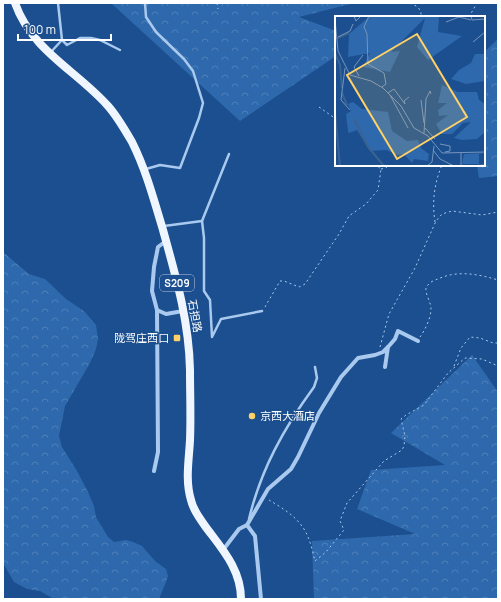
<svg xmlns="http://www.w3.org/2000/svg" width="501" height="602" viewBox="0 0 501 602" font-family="Manrope,'Noto Sans SC',sans-serif">
<style>
.forest{fill:url(#forest-crowns)}
.lines{fill:none;stroke-linecap:round;stroke-linejoin:round}
.path{stroke:#a9c9ee;stroke-width:1;stroke-dasharray:2 3;stroke-linecap:butt}
.lane{stroke:#a9c9ee;stroke-width:2.5}
.street{stroke:#a9c9ee;stroke-width:4}
.primary{stroke:#f0f6ff;stroke-width:8}
.poi-dot{fill:#ffd166;stroke:#1b4f8f;stroke-width:1.5}
.labels{text-anchor:middle;stroke-width:3;stroke-linejoin:round;paint-order:stroke}
.shield{fill:#1b4f8f;stroke:#bbcadd;stroke-width:1}
.shield-label{font-size:10px;font-weight:bold;fill:#fff}
.street-label{font-size:11px;fill:#fff;stroke:#1b4f8f}
.poi-label{font-size:11px;fill:#fff;stroke:#1b4f8f;text-anchor:end}
.inset-river{fill:none;stroke:#3c6290;stroke-width:2}
.inset-road{fill:none;stroke:#7695bc;stroke-width:1}
.view{fill:#ffd166;fill-opacity:0.15;stroke:#ffd166;stroke-width:2}
.inset-edge{fill:none;stroke:#fff;stroke-width:2}
</style>
<defs>
<pattern id="forest-crowns" width="20" height="18" patternUnits="userSpaceOnUse"><rect width="20" height="18" fill="#2e69ad"/><path d="M2 6a3 3 0 1 1 6 0M12 15a3 3 0 1 1 6 0" fill="none" stroke="#4d80b9"/></pattern>
</defs>
<rect width="100%" height="100%" fill="#1b4f8f"/>
<g class="forest">
<polygon points="114,3 354,3 299,17 336,31 336,56 240,121 112,4"/>
<polygon points="498,39 498,176 479,178 477,165 484,165 484,52"/>
<polygon points="3,252 29,274 45,279 66,299 84,311 96,325 98,339 96,349 90,363 65,406 59,436 62,447 77,471 88,492 94,506 96,517 108,537 114,542 126,540 133,542 142,546 155,561 166,569 168,576 166,582 159,599 54,599 40,591 27,589 14,582 3,563"/>
<polygon points="472,355 498,392 498,599 314,599 312,541 415,534 357,509 371,470 445,465 391,433"/>
</g>
<g class="lines">
<g class="path">
<polyline points="217,3 218,9"/>
<path d="M410 3C417 6 422 9 421 17"/>
<polyline points="469,17 477,3"/>
<polyline points="319,107 336,119"/>
<polyline points="381,169 386,168 388,165"/>
<path d="M435 222C432 202 434 184 442 165"/>
<polyline points="265,307 280,281 284,281 299,287 305,284 339,234 349,216 366,204 378,190 381,169 376,165"/>
<path d="M420 337C425 330 431 318 431 309 431 302 425 294 426 288 428 283 434 280 438 279 457 270 478 274 498 280"/>
<polyline points="380,347 389,314 415,268 436,221 442,214 452,211 482,215 498,212"/>
<polyline points="454,366 461,348 470,337 480,338 493,343 498,343"/>
<path d="M269 500C284 509 301 519 308 537 311 544 313 553 315 561L326 552 344 530 340 521 347 503 384 461 402 450 404 446 405 436 401 419 406 415 424 405 448 373 465 358 482 359 498 366"/>
</g>
<g class="lane">
<polyline points="58,3 62,40"/>
<polyline points="145,3 146,17 156,32 184,59 193,71 203,103 199,118 180,168 160,165 146,169"/>
<polyline points="50,53 62,40 67,45 80,38 91,38 100,40 120,50"/>
<polyline points="202,221 229,154"/>
<polyline points="164,226 202,221 204,238 204,291 210,300 212,337 221,319 262,311"/>
<path d="M249 519C261 469 284 428 314 387L317 378 315 367"/>
</g>
<g class="street">
<polyline points="157,310 166,314 183,311"/>
<polyline points="388,347 395,339 398,331 418,341"/>
<polyline points="154,471 158,452 157,310 152,291 154,267 158,247 166,241"/>
<polyline points="247,525 255,536 261,599"/>
<polyline points="223,550 239,529 247,525 268,489 291,469 298,457 319,413 341,377 358,358 375,355 383,352 388,347 385,367"/>
</g>
<path class="primary" d="M15 3C32 51 76 70 108 106 117 116 125 130 132 142 146 170 154 200 163 230 176 277 189 321 190 370 190 393 191 417 190 440 189 460 185 480 191 500 193 510 199 517 205 526 222 549 241 569 241 599"/>
</g>
<g class="poi-dot">
<rect x="173" y="334" width="8" height="8" rx="2"/>
<circle cx="252" cy="416" r="4"/>
</g>
<g class="labels">
<rect class="shield" x="160" y="275" width="34" height="16" rx="3"/>
<g class="shield-label">
<text x="177" y="287">S209</text>
</g>
<g class="street-label">
<text transform="translate(195 316) rotate(79)" y="4">石担路</text>
</g>
<g class="poi-label">
<text x="169" y="342">陇驾庄西口</text>
<text x="260" y="420" text-anchor="start">京西大酒店</text>
</g>
</g>
<g transform="translate(335 16)">
<rect width="150" height="150" fill="#1b4f8f"/>
<path d="M35 0H104L103 16 127 20 93 44 82 31 90 2 56 36 65 35 55 56 28 51 35 37 13 41 14 18ZM140 38H150V65L131 68 116 63 124 54 136 47ZM107 69 123 76H142L144 84 150 88V116L142 123 127 124 119 122 136 106 128 107 117 118H107L101 108 113 99 104 100 103 94 112 87H103ZM18 86 27 93 53 96 57 115 72 125 83 124 86 132 94 138 93 145 79 143 77 147 69 138 63 139 51 134 35 135 22 114 14 117 13 115 11 98 16 95 13 88Z" fill="#2e69ad"/>
<path d="M149 137 144 138V148H127L129 138Z" fill="#2e69ad"/>
<path class="inset-river" d="M0 23 14 17M0 37 5 49 7 72M7 77 12 89M0 96 5 150M19 103 33 131 49 150"/>
<path class="inset-road" d="M19 0 21 5 26 0M34 0 29 11 32 18 33 48 49 57 51 68 47 71M136 0 137 4 150 3M0 3 3 35 15 59 36 65 48 72 66 90 79 112 93 120 107 137 150 136M111 6 124 1 136 4M3 21 15 15 18 8M138 26 150 16M10 52 6 84 15 94M24 60 19 51 28 39M53 77 59 73 70 88 69 85 74 81M55 79 73 112M86 84 89 107M90 112 100 123M89 117 91 83 95 75 96 78M105 128 115 130V135L110 136M98 134 105 143 119 150M92 150 97 146 99 130M126 150V137M132 150 150 149"/>
<path class="view" d="M82 18 132 101 62 143 12 59Z"/>
<rect width="150" height="150" class="inset-edge"/>
</g>
<rect width="501" height="602" fill="none" stroke="#ffffff" stroke-width="8"/>
<path d="M18 34v6h93v-6" fill="none" stroke="#ffffff" stroke-width="2"/>
<text x="24" y="34" font-size="12" fill="#ffffff" stroke="#1b4f8f" stroke-width="3" paint-order="stroke">100 m</text>
</svg>
